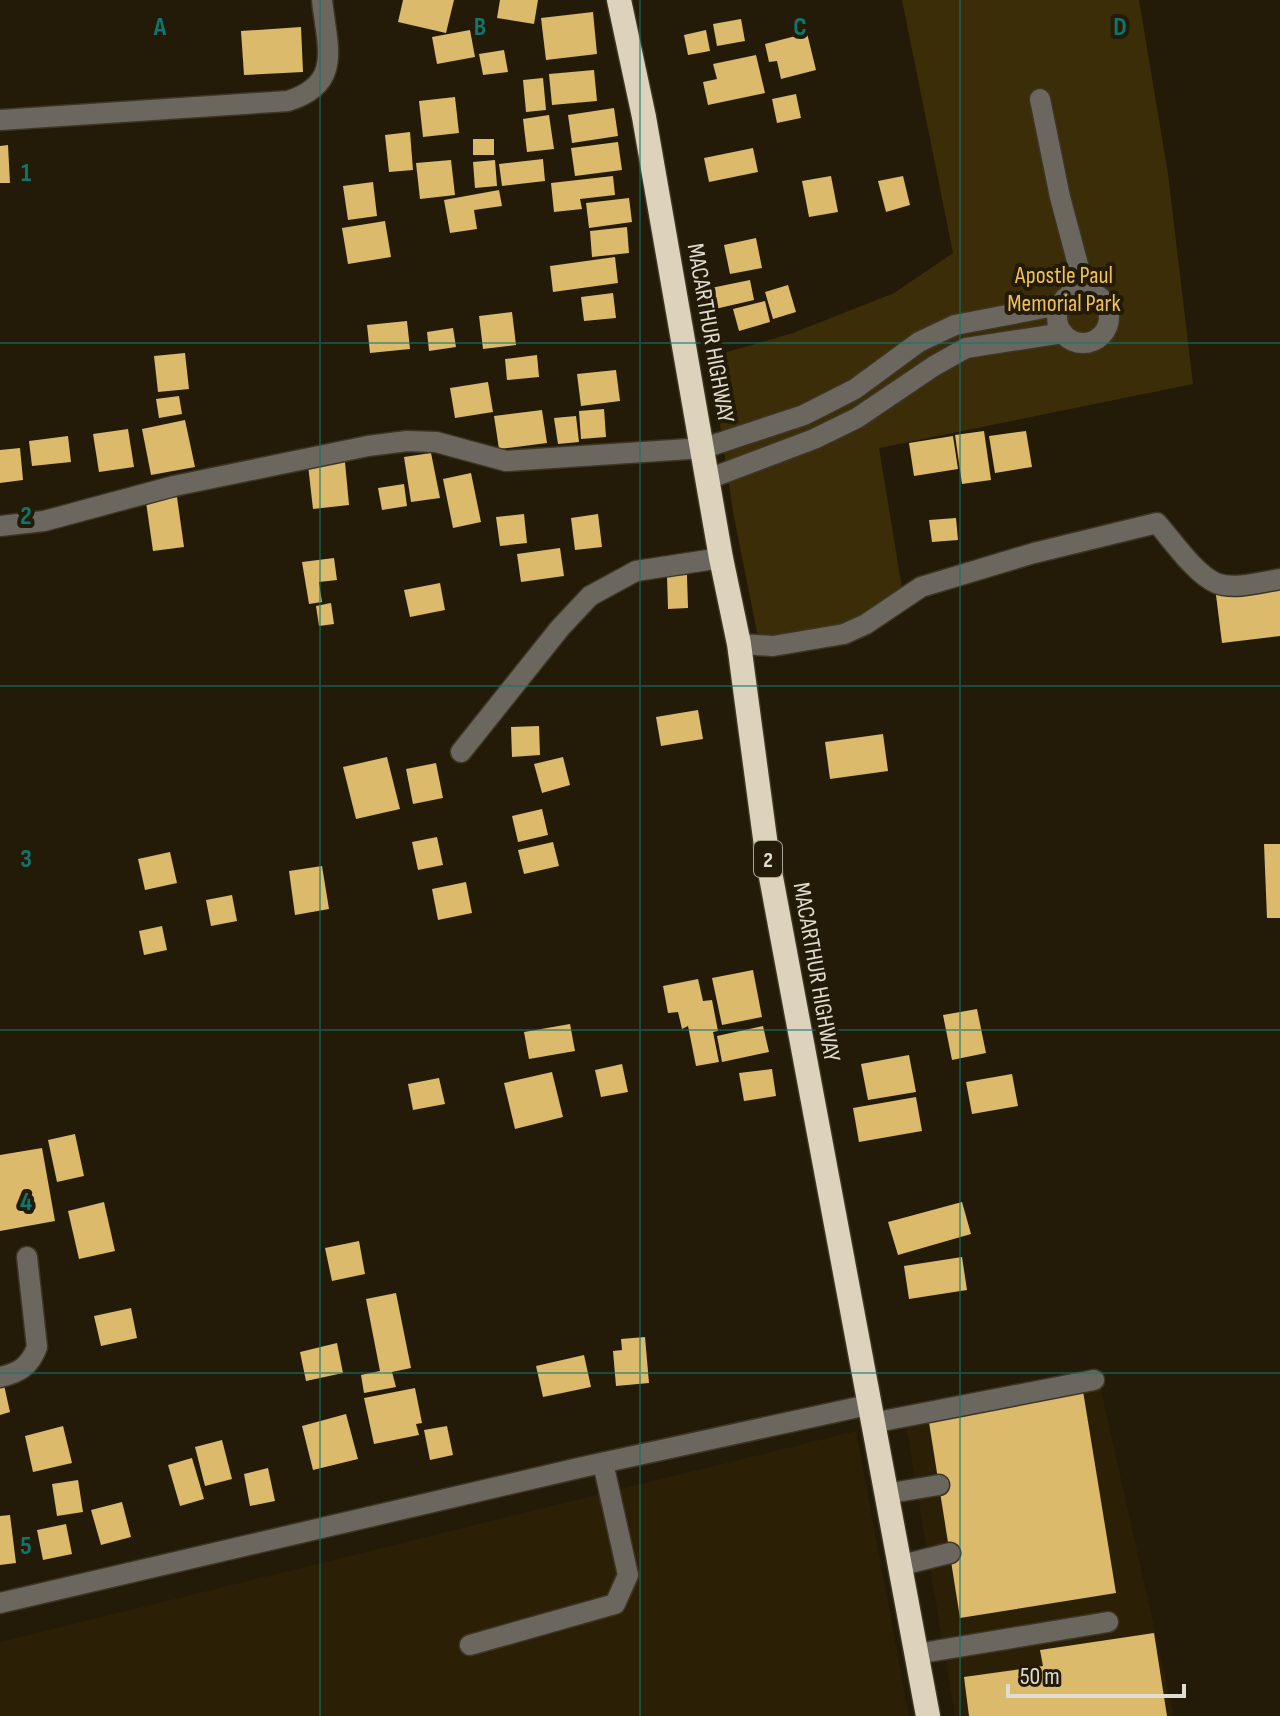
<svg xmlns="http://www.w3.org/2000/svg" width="1280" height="1716" viewBox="0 0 1280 1716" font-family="'Sofia Sans Condensed',sans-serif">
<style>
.built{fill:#2b2006}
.green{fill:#3b2d08}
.building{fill:#dcba6c}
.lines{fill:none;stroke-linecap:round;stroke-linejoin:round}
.minor-casing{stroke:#3e3624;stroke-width:23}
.highway-casing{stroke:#3e3624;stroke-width:27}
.minor{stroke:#6b675e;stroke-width:20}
.highway{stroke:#ddd2bb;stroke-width:24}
.grid{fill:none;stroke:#0f766e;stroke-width:2;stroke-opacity:0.55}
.labels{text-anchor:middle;stroke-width:8;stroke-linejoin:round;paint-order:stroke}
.shield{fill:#231b08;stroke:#a8a294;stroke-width:2}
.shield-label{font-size:22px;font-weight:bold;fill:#e1dcd0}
.park-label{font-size:24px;fill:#f0c257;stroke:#231b08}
.street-label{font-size:24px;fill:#e1dcd0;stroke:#231b08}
.grid-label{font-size:26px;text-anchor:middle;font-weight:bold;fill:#0f766e;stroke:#231b08;stroke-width:8;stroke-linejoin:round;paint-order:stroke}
</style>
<rect width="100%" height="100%" fill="#231b08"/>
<g class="built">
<polygon points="1099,1381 1174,1716 955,1716 905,1419"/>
<polygon points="856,1431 909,1716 0,1716 0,1642"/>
</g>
<polygon class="green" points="902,0 1139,0 1168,174 1193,384 879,448 902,588 846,627 759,642 733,512 710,357 793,333 894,293 953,253"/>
<g class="building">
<polygon points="403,0 454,0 446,33 398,22"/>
<polygon points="500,0 538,0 534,24 497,18"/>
<polygon points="593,12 597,54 546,60 541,18"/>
<polygon points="741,19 745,41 717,46 713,24"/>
<polygon points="301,27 303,72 244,75 241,31"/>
<polygon points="470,30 475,57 437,64 432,37"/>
<polygon points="706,30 710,51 688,55 684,35"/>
<polygon points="807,33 816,70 781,79 777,61 769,62 765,44"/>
<polygon points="504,50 508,72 483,75 479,54"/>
<polygon points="756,55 765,93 708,105 703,82 717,79 713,64"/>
<polygon points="594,70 597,101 552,105 549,74"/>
<polygon points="543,78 546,110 526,112 523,80"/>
<polygon points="796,94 801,118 777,123 772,99"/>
<polygon points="455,97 459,133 423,137 419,101"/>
<polygon points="614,108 618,136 572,143 568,115"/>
<polygon points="549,115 554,149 527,152 523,119"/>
<polygon points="410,132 413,170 389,172 385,135"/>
<rect x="473" y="139" width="21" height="16"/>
<polygon points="618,142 622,170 575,176 571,148"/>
<polygon points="8,145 10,183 0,183 0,146"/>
<polygon points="753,148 758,172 709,182 704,158"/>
<polygon points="543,159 545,181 502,186 499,164"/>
<polygon points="451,160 455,195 420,199 416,163"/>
<polygon points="495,160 497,186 475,188 473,162"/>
<polygon points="613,176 615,195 580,199 582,209 554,212 551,183"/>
<polygon points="831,176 838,212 809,217 802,181"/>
<polygon points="903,176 910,205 886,212 878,181"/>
<polygon points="373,182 377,216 348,220 343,186"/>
<polygon points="499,190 502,206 474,210 477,229 450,233 444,200"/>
<polygon points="629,198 632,222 589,228 586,203"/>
<polygon points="385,221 391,257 348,264 342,228"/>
<polygon points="627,227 629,253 592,257 590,231"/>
<polygon points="756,238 762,268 730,274 724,245"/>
<polygon points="615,257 618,283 553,292 550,266"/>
<polygon points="750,280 754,300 715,309 711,288"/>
<polygon points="788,285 796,312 773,319 765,292"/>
<polygon points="613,293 616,318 584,321 581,297"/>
<polygon points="765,301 770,322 739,331 733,309"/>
<polygon points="512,312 516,345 483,349 479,316"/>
<polygon points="407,321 410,349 370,353 367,325"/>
<polygon points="453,328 456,347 429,351 427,332"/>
<polygon points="185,353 189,389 158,392 154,356"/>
<polygon points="537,355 539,377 507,380 505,359"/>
<polygon points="616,370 620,401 581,406 577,374"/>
<polygon points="488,382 493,412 455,418 450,388"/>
<polygon points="179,396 182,414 159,418 156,399"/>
<polygon points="604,409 606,437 581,439 579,411"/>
<polygon points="542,410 547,443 499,449 494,416"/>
<polygon points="576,416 579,442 558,444 554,418"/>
<polygon points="185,420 195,467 151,475 142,429"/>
<polygon points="128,429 134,467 99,472 93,434"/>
<polygon points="984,431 991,480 962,484 955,435"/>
<polygon points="1026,431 1032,467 995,473 989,436"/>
<polygon points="68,436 71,462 32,466 29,441"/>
<polygon points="953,436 958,469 914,476 909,443"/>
<polygon points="20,448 23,480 0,483 0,450"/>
<polygon points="431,453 440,498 411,502 404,457"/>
<polygon points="345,462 349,505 313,509 308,465"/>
<polygon points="471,473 481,522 453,528 443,479"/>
<polygon points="404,484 407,506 382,510 378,488"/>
<polygon points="177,497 184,547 153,551 146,502"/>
<polygon points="524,514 527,543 500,546 496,517"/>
<polygon points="598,514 602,547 575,550 571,518"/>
<polygon points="956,518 958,540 932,542 929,520"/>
<polygon points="560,548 564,576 521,582 517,554"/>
<polygon points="334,558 337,580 319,582 322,602 309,604 302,562"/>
<polygon points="687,575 688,608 668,609 667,576"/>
<polygon points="440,583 445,610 410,617 404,590"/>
<polygon points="1280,587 1280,636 1222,643 1216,595"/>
<polygon points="331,603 334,624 319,626 316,606"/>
<polygon points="698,710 703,739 661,746 656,717"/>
<polygon points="539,726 540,755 512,757 511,727"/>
<polygon points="883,734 888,771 830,779 825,742"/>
<polygon points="387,757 400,809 356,819 343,767"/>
<polygon points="563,757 570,785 542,793 534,764"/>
<polygon points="436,763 443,798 413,804 406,769"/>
<polygon points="542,809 548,835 518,842 512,816"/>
<polygon points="437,837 443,865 418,870 412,842"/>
<polygon points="553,842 559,866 524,874 518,850"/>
<polygon points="1264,844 1280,844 1280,918 1267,918"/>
<polygon points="170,852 177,883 145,890 138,859"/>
<polygon points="322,866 329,909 295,915 289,871"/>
<polygon points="466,882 472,913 438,920 432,889"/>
<polygon points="232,895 237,921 211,926 206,900"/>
<polygon points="162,926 167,950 144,955 139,931"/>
<polygon points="753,970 762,1017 722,1025 712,978"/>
<polygon points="698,979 703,1001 712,1000 718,1031 713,1032 719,1062 696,1066 688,1026 682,1029 678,1012 668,1013 663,986"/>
<polygon points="977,1009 986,1053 952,1060 943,1015"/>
<polygon points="570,1024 575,1051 529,1059 524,1032"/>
<polygon points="763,1026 769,1052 722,1062 717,1036"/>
<polygon points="909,1055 916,1092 868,1100 861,1064"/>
<polygon points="622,1064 628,1092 601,1097 595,1070"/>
<polygon points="772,1069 776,1096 744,1101 739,1073"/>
<polygon points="552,1072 563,1117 515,1129 504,1083"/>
<polygon points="1012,1074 1018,1106 972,1114 966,1082"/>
<polygon points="439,1078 445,1104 413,1110 408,1084"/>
<polygon points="916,1097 922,1131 859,1142 853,1108"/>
<polygon points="75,1134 84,1176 57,1182 48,1140"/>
<polygon points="42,1148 55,1221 0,1231 0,1155"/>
<polygon points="104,1202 115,1251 79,1259 68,1211"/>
<polygon points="962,1202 971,1234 898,1255 888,1222"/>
<polygon points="359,1241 365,1274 332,1281 325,1248"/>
<polygon points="962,1257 967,1290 909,1299 904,1266"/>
<polygon points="396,1293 411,1368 392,1372 396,1387 364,1393 361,1375 380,1371 366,1299"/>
<polygon points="131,1308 137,1338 101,1346 94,1316"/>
<polygon points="645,1337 649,1383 616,1386 613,1351 622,1350 621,1339"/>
<polygon points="337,1343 343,1373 306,1381 300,1352"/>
<polygon points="584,1355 591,1387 543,1397 536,1366"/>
<polygon points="4,1385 10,1412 0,1415 0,1386"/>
<polygon points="415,1388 422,1423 416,1424 419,1435 374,1444 364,1398"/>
<polygon points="1083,1391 1116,1593 960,1618 928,1416"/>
<polygon points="346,1414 358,1459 313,1470 302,1426"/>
<polygon points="63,1426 72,1463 33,1472 25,1436"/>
<polygon points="447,1426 453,1455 430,1460 424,1430"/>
<polygon points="222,1440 232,1479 205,1486 195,1447"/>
<polygon points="192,1458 204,1499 180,1506 168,1465"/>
<polygon points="268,1468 275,1501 250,1506 244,1474"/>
<polygon points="78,1480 83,1512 57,1516 52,1484"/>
<polygon points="122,1502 131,1537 101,1545 91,1510"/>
<polygon points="10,1515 16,1563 0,1565 0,1516"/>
<polygon points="66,1524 72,1554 43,1560 37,1530"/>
<polygon points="1154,1633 1167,1716 969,1716 964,1677 1043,1666 1040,1650"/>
</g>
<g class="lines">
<defs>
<g id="minor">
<polyline points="1040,99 1060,197 1085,291"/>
<path d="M0 120 288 101C343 84 327 47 322 0"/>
<circle cx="1083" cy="317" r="26"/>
<polyline points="708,479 814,439 857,418 934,366 966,348 1063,333"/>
<polyline points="0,526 44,521 174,486 368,446 407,441 436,442 506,461 704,448 804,415 855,389 919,342 955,325 1060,305"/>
<path d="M739 644 773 646 844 634 866 624 921 587 1034 553 1157 523C1172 540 1195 574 1216 583 1233 590 1262 582 1280 579"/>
<polyline points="461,752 560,628 590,596 636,571 721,558"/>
<path d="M0 1377C19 1373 30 1366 37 1347L27 1257"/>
<polyline points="872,1423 1094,1380"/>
<polyline points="885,1494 939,1485"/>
<polyline points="898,1566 950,1553"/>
<polyline points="0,1603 583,1467 868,1405"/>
<polyline points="470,1645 615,1604 628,1575 603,1463"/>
<polyline points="916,1654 1108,1622"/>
</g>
<polyline id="highway" points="619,0 644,117 721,558 739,644 768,861 928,1716"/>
</defs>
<use href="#minor" class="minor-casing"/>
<use href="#highway" class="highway-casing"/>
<use href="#minor" class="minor"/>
<use href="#highway" class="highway"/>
</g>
<path class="grid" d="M320 0V1716M640 0V1716M960 0V1716M0 343H1280M0 686H1280M0 1030H1280M0 1373H1280"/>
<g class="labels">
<rect class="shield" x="754" y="841" width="28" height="36" rx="6"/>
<g class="shield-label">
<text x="768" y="867">2</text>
</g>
<g class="park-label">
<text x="1064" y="283">Apostle Paul<tspan x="1064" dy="28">Memorial Park</tspan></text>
</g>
<g class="street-label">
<text transform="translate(711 333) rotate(80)" y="8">MACARTHUR HIGHWAY</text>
<text transform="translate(817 972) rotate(80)" y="8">MACARTHUR HIGHWAY</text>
</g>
</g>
<g class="grid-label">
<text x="160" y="35">A</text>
<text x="480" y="35">B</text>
<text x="800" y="35">C</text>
<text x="1120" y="35">D</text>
<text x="26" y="181">1</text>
<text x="26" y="524">2</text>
<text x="26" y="867">3</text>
<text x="26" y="1210">4</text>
<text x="26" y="1554">5</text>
</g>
<path d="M1008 1684v12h176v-12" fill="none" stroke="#e1dcd0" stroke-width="4"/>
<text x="1020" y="1684" font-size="24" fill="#e1dcd0" stroke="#231b08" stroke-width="6" paint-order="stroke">50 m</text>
</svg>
